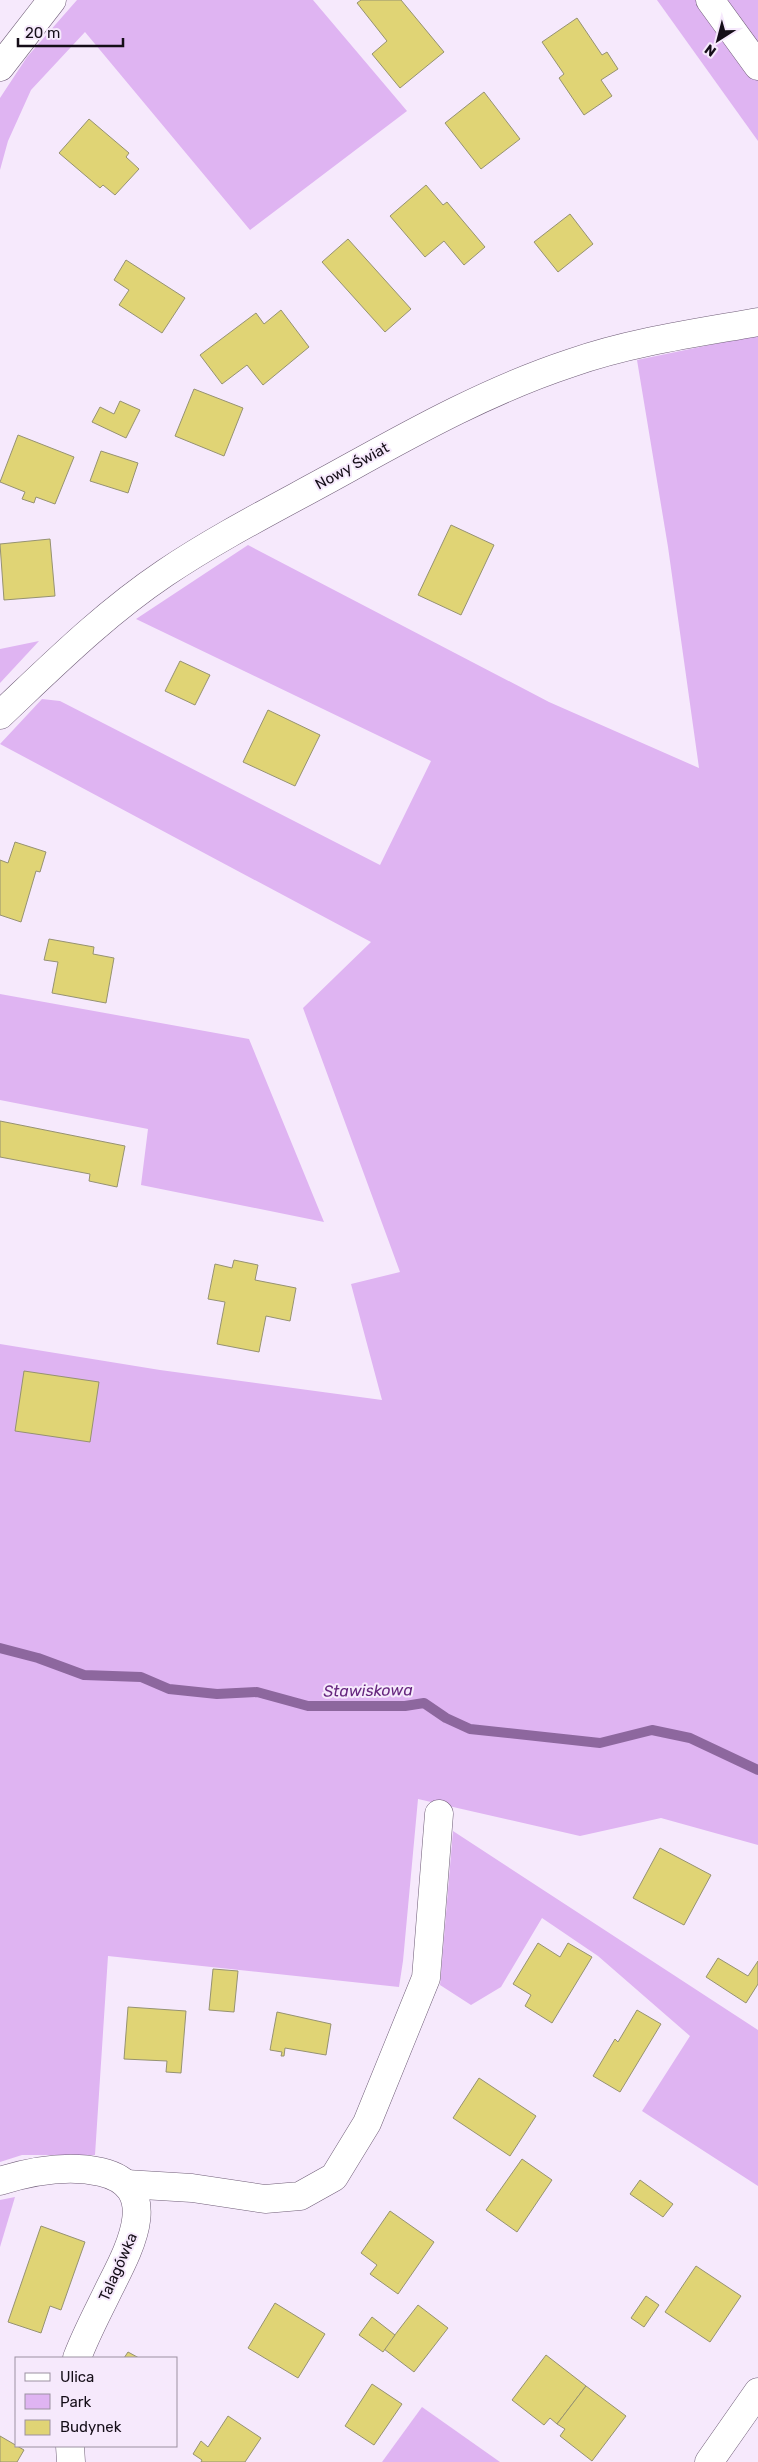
<svg xmlns="http://www.w3.org/2000/svg" width="758" height="2462" viewBox="0 0 758 2462" font-family="Rubik,sans-serif">
<style>
.green{fill:#dfb4f2}
.lines{fill:none;stroke-linecap:round;stroke-linejoin:round}
.stream{stroke:#8d679e;stroke-width:10}
.building{fill:#e0d475;stroke:#969271}
.minor-casing{stroke:#705e78;stroke-width:29}
.minor{stroke:#fff;stroke-width:28}
.labels{text-anchor:middle;stroke-width:4;stroke-linejoin:round;paint-order:stroke}
.street-label{font-size:15px;fill:#150e18;stroke:#f6e9fc}
.water-label{font-size:16px;font-style:italic;fill:#66267e;stroke:#f6e9fc}
</style>
<rect width="100%" height="100%" fill="#f6e9fc"/>
<g class="green">
<polygon points="77,0 313,0 407,111 250,230 85,32 31,90 8,141 0,170 0,98 27,57"/>
<polygon points="657,0 758,0 758,141"/>
<polygon points="758,335 758,1845 661,1818 580,1836 418,1799 403,1961 399,1987 108,1956 95,2155 22,2155 0,2162 0,1344 160,1370 382,1400 351,1284 400,1272 303,1008 371,942 0,744 42,699 60,701 380,865 431,761 136,619 248,545 549,702 699,768 668,547 637,360"/>
<polygon points="39,641 0,683 0,649"/>
<polygon points="0,994 249,1039 324,1222 141,1185 148,1129 0,1100"/>
<polygon points="453,1831 758,2030 758,2186 642,2111 690,2036 598,1956 542,1918 501,1987 471,2005 440,1985"/>
<polygon points="15,2197 0,2247 0,2200"/>
<polygon points="422,2407 500,2462 382,2462"/>
</g>
<g class="lines">
<polyline class="stream" points="0,1648 38,1658 84,1675 141,1677 169,1689 217,1694 257,1692 308,1706 405,1706 424,1703 446,1718 470,1729 600,1743 652,1730 690,1738 758,1770"/>
</g>
<g class="building">
<polygon points="361,0 401,0 444,52 400,88 372,54 387,41 357,3"/>
<polygon points="577,18 602,55 607,52 618,69 601,80 612,96 584,115 559,78 564,74 542,42"/>
<polygon points="484,92 520,139 481,169 445,123"/>
<polygon points="89,119 129,153 126,157 139,169 115,195 103,185 100,188 59,153"/>
<polygon points="426,185 443,205 447,202 485,247 464,265 444,241 425,257 390,216"/>
<polygon points="570,214 593,244 558,272 534,242"/>
<polygon points="348,239 411,309 385,332 322,262"/>
<polygon points="126,260 185,298 162,333 119,305 129,290 114,280"/>
<polygon points="281,310 309,347 263,385 247,365 222,384 200,355 256,313 264,324"/>
<polygon points="194,389 243,408 224,456 175,436"/>
<polygon points="120,401 140,410 126,438 92,422 100,407 114,414"/>
<polygon points="18,435 74,457 55,504 36,497 34,503 22,499 25,492 0,482"/>
<polygon points="101,451 138,463 128,493 90,481"/>
<polygon points="451,525 494,545 461,615 418,595"/>
<polygon points="50,539 55,596 4,600 0,544"/>
<polygon points="180,661 210,675 195,705 165,691"/>
<polygon points="268,710 320,735 295,786 243,762"/>
<polygon points="15,842 46,852 40,872 36,871 21,922 0,915 0,860 8,863"/>
<polygon points="49,939 94,947 93,954 114,958 106,1003 52,993 58,962 44,960"/>
<polygon points="0,1121 125,1146 117,1187 89,1181 90,1174 0,1157"/>
<polygon points="234,1260 258,1265 255,1280 296,1288 290,1321 266,1316 259,1352 217,1344 225,1302 208,1299 215,1264 232,1268"/>
<polygon points="24,1371 99,1382 90,1442 15,1431"/>
<polygon points="660,1848 711,1875 684,1925 633,1898"/>
<polygon points="538,1943 560,1957 568,1943 592,1957 552,2023 525,2006 531,1995 513,1984"/>
<polygon points="718,1958 748,1976 758,1961 758,1984 746,2003 706,1977"/>
<polygon points="213,1969 238,1971 234,2012 209,2010"/>
<polygon points="128,2007 186,2011 181,2073 166,2072 167,2061 124,2059"/>
<polygon points="637,2010 661,2024 620,2092 593,2076 615,2039 618,2042"/>
<polygon points="277,2012 331,2024 326,2055 285,2048 284,2056 281,2056 282,2052 270,2050"/>
<polygon points="479,2078 536,2116 510,2156 453,2118"/>
<polygon points="522,2159 552,2180 517,2232 486,2210"/>
<polygon points="640,2180 673,2204 663,2217 630,2194"/>
<polygon points="390,2211 434,2242 398,2294 370,2274 377,2265 361,2253"/>
<polygon points="41,2226 85,2242 61,2310 50,2306 41,2333 8,2322"/>
<polygon points="696,2266 741,2296 710,2342 665,2312"/>
<polygon points="646,2296 659,2305 644,2327 631,2318"/>
<polygon points="275,2303 325,2334 298,2378 248,2348"/>
<polygon points="418,2305 448,2328 414,2372 384,2349"/>
<polygon points="372,2317 395,2335 383,2352 359,2335"/>
<polygon points="128,2352 139,2358 124,2358"/>
<polygon points="546,2355 586,2386 557,2424 550,2418 544,2425 512,2400"/>
<polygon points="372,2384 402,2404 374,2445 345,2426"/>
<polygon points="586,2386 626,2416 592,2461 560,2436 565,2429 557,2424"/>
<polygon points="228,2416 261,2438 245,2462 201,2462 202,2460 193,2454 201,2441 208,2447"/>
<polygon points="0,2436 24,2450 17,2462 0,2462"/>
</g>
<g class="lines">
<defs>
<g id="minor">
<polyline points="710,0 758,66"/>
<polyline points="0,67 52,0"/>
<path d="M0 715C53 665 104 614 165 573 223 534 286 503 347 469 419 429 492 389 571 363 631 342 696 333 758 322"/>
<path d="M0 2181C32 2171 69 2165 101 2172 165 2187 127 2253 109 2289 98 2312 86 2334 77 2358"/>
<polyline points="126,2184 192,2188 265,2199 300,2196 334,2177 367,2123 426,1978 439,1814"/>
<polyline points="70,2446 71,2462"/>
<polyline points="709,2462 758,2392"/>
</g>
</defs>
<use href="#minor" class="minor-casing"/>
<use href="#minor" class="minor"/>
</g>
<g class="labels">
<g class="street-label">
<text transform="translate(352 466) rotate(-29)" y="5">Nowy Świat</text>
<text transform="translate(118 2267) rotate(-66)" y="5">Talagówka</text>
</g>
<g class="water-label">
<text transform="translate(368 1690) rotate(-1)" y="6">Stawiskowa</text>
</g>
</g>
<rect x="15" y="2357" width="162" height="90" fill="#f6e9fc" stroke="#9c91a1"/>
<rect x="25" y="2373" width="25" height="8" fill="#ffffff" stroke="#9c91a1"/>
<text x="60" y="2382" font-size="15" fill="#150e18">Ulica</text>
<rect x="25" y="2394" width="25" height="15" fill="#dfb4f2" stroke="#9c91a1"/>
<text x="60" y="2407" font-size="15" fill="#150e18">Park</text>
<rect x="25" y="2420" width="25" height="15" fill="#e0d475" stroke="#9c91a1"/>
<text x="60" y="2432" font-size="15" fill="#150e18">Budynek</text>
<g transform="translate(718 40) rotate(216)" stroke="#f6e9fc" stroke-width="4" paint-order="stroke">
<path d="M0-4L9 19L0 12L-9 19Z" fill="#150e18"/>
<text y="-8" font-size="14" font-weight="bold" text-anchor="middle" fill="#150e18">N</text>
</g>
<path d="M18 38v8h105v-8" fill="none" stroke="#150e18" stroke-width="2.5"/>
<text x="25" y="38" font-size="15" fill="#150e18" stroke="#f6e9fc" stroke-width="4" paint-order="stroke">20 m</text>
</svg>
